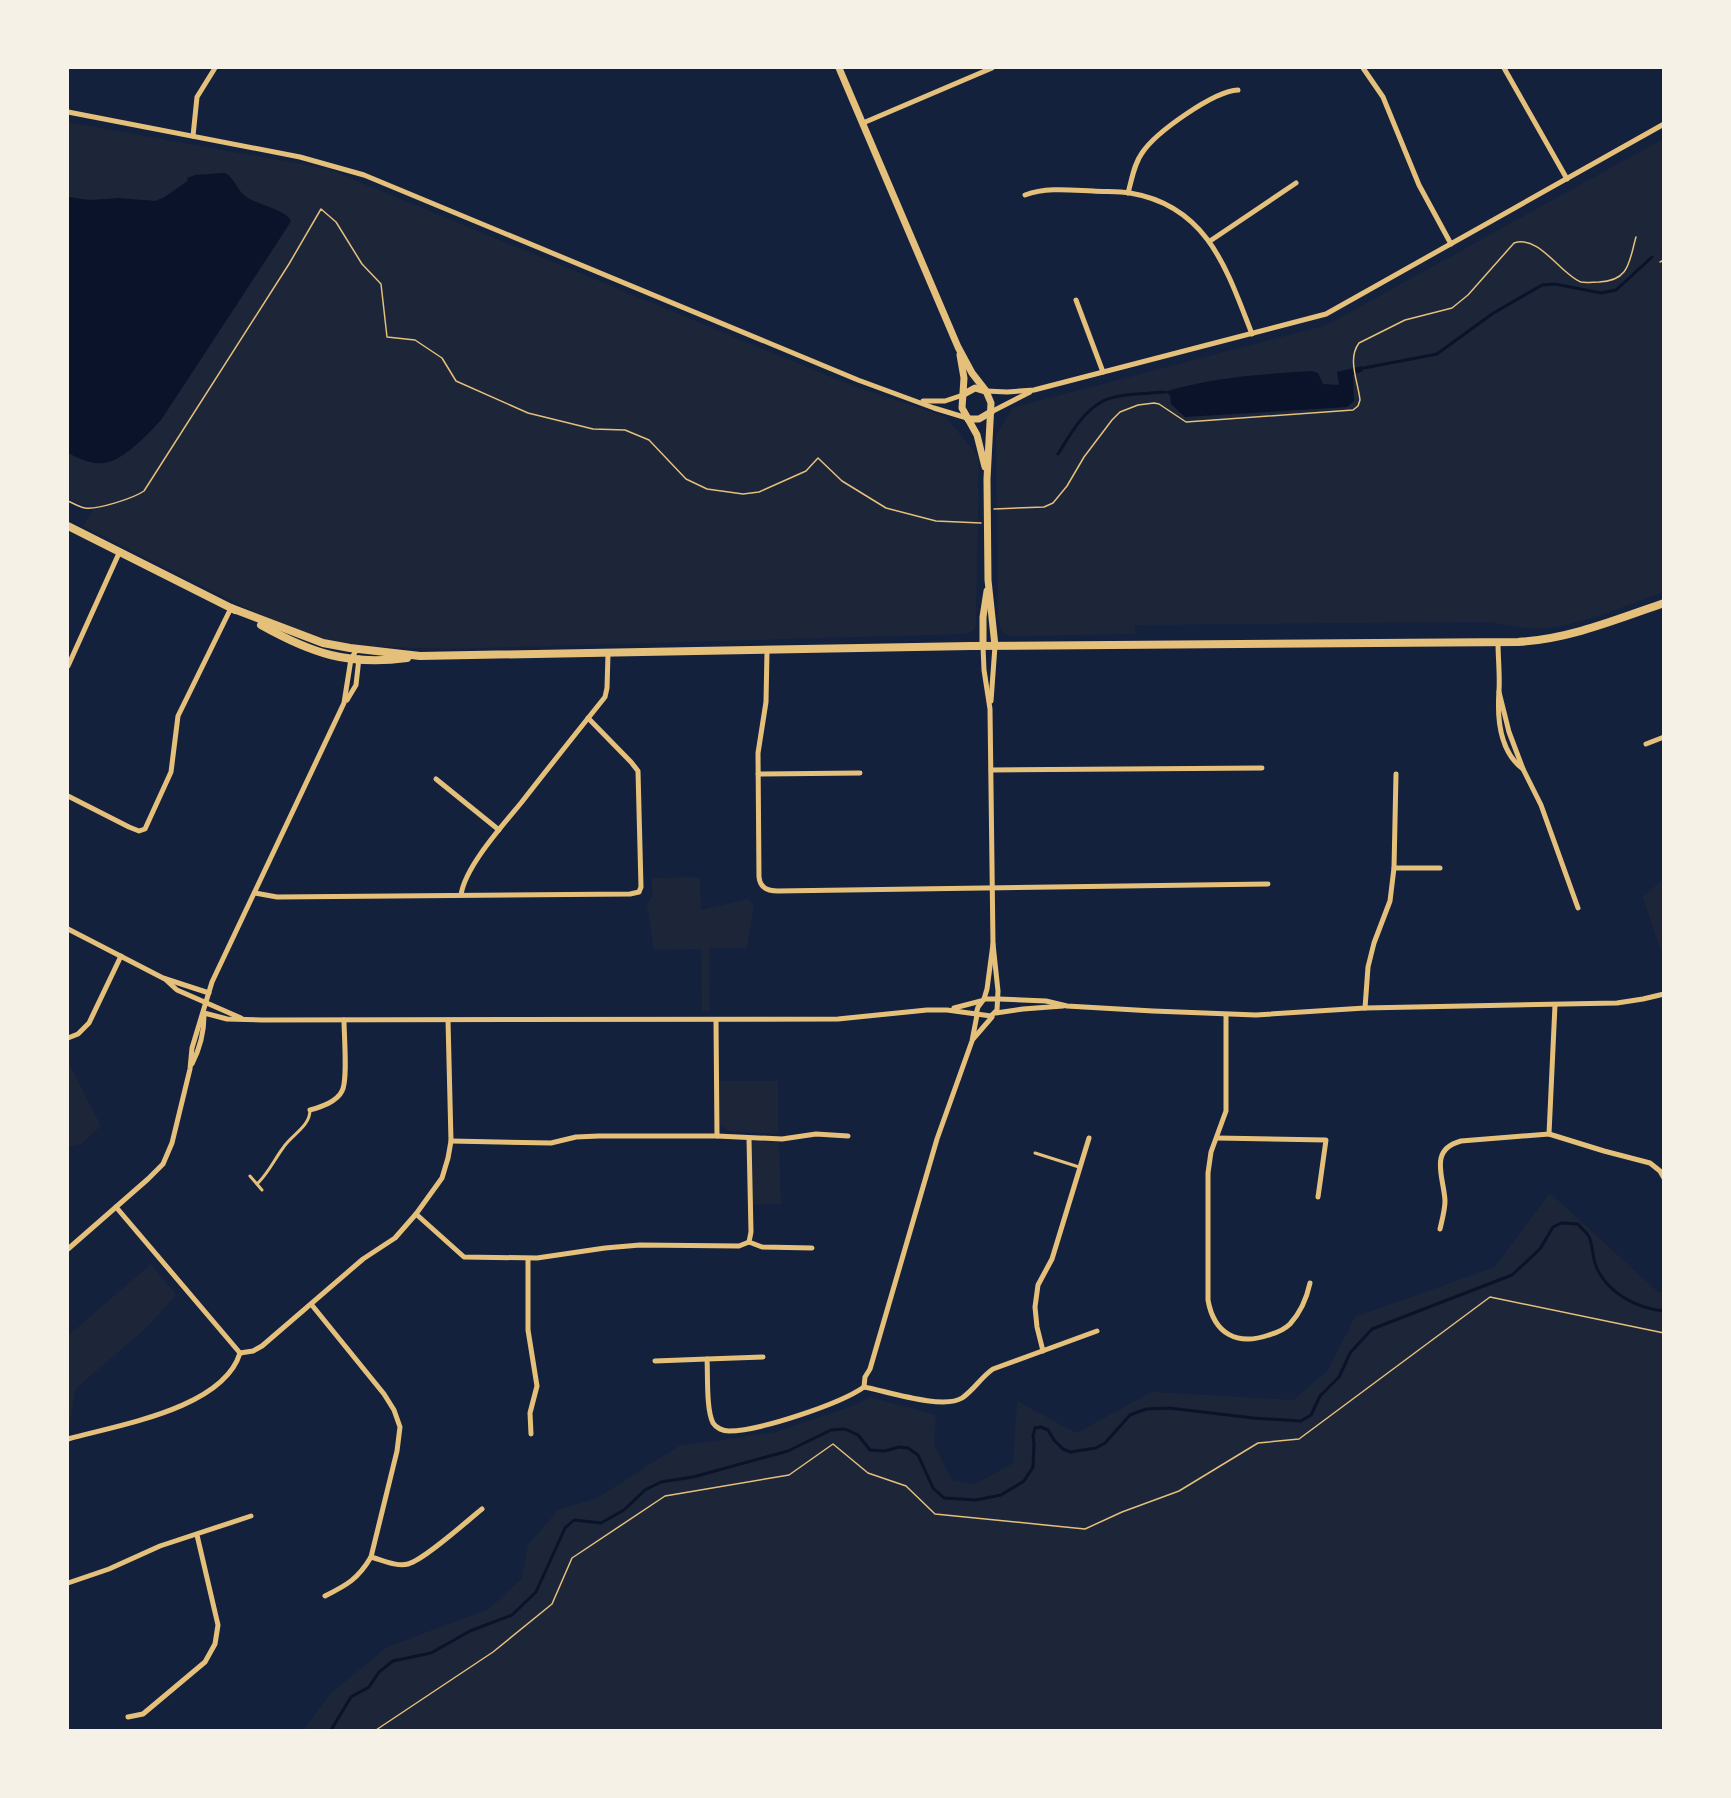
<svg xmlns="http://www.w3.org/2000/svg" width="1731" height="1798" viewBox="0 0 1731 1798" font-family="'Varela Round',sans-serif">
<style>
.green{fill:#1d2539}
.water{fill:#0b132b}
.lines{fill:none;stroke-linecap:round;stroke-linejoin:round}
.stream{stroke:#0b132b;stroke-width:3}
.path{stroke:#e5c07b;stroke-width:1.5}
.service{stroke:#e5c07b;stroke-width:3}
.minor{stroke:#e5c07b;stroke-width:5}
.tertiary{stroke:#e5c07b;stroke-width:7}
.secondary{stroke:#e5c07b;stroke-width:8}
</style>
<rect width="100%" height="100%" fill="#14213d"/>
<g class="green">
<path d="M68 122 328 169 853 386 946 417 979 458 976 624 974 630 965 634 445 649 356 646 310 635 262 616 83 526 93 510 68 499V453C74 456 82 461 90 462 118 467 143 439 161 420L288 226 287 215C272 209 251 204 240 191 234 185 233 177 225 173L195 175 163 198 155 201 89 200 68 197Z"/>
<path d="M1663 139V592C1627 605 1587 623 1548 628 1529 630 1508 625 1488 622L1135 625V634L1009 636 1002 632 998 619 996 435 1011 411V408L1327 325Z"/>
<polygon points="700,877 701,910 748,899 754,906 747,948 709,948 710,1011 702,1011 701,949 654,950 647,905 653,896 651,878"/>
<polygon points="1663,879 1663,957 1643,897"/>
<polygon points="68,1062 101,1126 81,1144 68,1147"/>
<polygon points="719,1081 778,1081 778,1134 728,1131 719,1123"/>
<polygon points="750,1141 779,1142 781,1204 750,1205"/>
<polygon points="1550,1193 1658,1292 1663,1292 1663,1730 304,1730 330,1694 387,1647 489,1609 522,1578 528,1545 558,1510 597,1498 679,1446 776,1432 858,1404 869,1397 936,1415 934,1445 952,1480 975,1484 1013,1463 1017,1401 1076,1433 1152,1392 1293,1400 1328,1370 1355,1317 1495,1267"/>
<polygon points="151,1264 176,1295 147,1327 76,1388 68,1432 68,1336"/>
</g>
<g class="water">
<path d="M225 173C236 179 237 192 248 198 259 205 286 210 291 221L288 226 161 420C148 434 123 461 104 463 91 465 79 458 68 453V197L89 200 119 198 155 201 163 198 188 181 187 178 195 175Z"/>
<path d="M1362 366 1363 371 1353 375 1354 401 1347 407 1185 417 1171 404 1170 395 1164 392C1213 377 1262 374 1312 371L1318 373 1323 384 1339 385 1337 372Z"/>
</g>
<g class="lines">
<g class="stream">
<polyline points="1663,249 1664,249"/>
<polyline points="1364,368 1437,354 1492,314 1542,285 1555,284 1601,293 1616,290 1652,257"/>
<path d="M1058 454C1070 435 1082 412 1103 401 1120 393 1145 394 1164 392"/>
<path d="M331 1730 351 1697 369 1687 379 1672 393 1661 431 1653 470 1631 512 1615 536 1592 565 1528 574 1520 601 1523 624 1510 645 1490 661 1482 693 1477 788 1451 831 1430 845 1429 858 1435 870 1450 885 1451 899 1447 908 1448 918 1455 933 1488 944 1498 976 1500 1001 1495 1024 1481 1033 1467 1034 1444 1033 1436 1035 1428 1041 1427 1048 1430 1054 1440 1063 1449 1070 1452 1096 1448 1105 1443 1130 1415 1146 1409 1169 1408 1253 1418 1301 1421 1311 1415 1320 1396 1339 1377 1350 1353 1372 1329 1512 1275 1540 1249 1553 1227 1561 1223 1578 1224C1581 1228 1585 1231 1588 1235 1593 1242 1592 1257 1596 1266 1607 1293 1636 1308 1664 1311"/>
</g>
<g class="path">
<polyline points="1660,262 1664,260"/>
<path d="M68 501C73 503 79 507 85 508 97 510 134 498 144 491L289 264 321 209 336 222 362 264 381 284 387 337 415 340 442 358 456 381 528 413 593 429 625 430 649 440 686 479 707 489 743 494 759 492 806 471 818 458 842 481 886 508 936 521 981 523"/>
<path d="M994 509 1044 507 1053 503 1067 486 1084 457 1112 420 1120 412 1138 405 1154 403 1159 404 1186 422 1353 410 1358 406 1360 400C1358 381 1347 359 1359 343L1405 320 1452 308 1468 295 1514 243C1539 234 1561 275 1581 282 1586 283 1593 282 1599 282 1630 281 1629 261 1636 237"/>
<polyline points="376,1730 493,1652 552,1604 572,1558 665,1496 789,1475 833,1444 868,1473 906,1486 935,1514 1085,1529 1122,1512 1179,1491 1258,1443 1299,1439 1490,1297 1664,1333"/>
</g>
<g class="service">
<polyline points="1035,1153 1079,1167"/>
<polyline points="250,1176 262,1190"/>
<path d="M258 1183C269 1172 274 1160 283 1148 291 1135 310 1127 310 1110"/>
</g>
<g class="minor">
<polyline points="1363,68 1383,97 1419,185 1451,244"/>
<polyline points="1504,68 1567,179"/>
<polyline points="68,112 300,157 364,175 858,380 934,408 967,418"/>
<polyline points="863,123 992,68"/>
<polyline points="193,136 197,97 215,68"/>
<path d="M1128 193C1132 179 1134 164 1142 153 1156 132 1214 91 1238 90"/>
<path d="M1025 195C1047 187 1070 190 1093 191 1105 192 1118 191 1130 193 1208 206 1227 270 1252 334"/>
<polyline points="1210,241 1296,183"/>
<polyline points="1076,300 1103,372"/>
<polyline points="986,391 1007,392 1034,390 1326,314 1664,124"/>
<polyline points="923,401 945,401 963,395"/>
<polyline points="991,412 1030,392"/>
<path d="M1498 642C1498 658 1500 675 1499 691 1497 718 1499 751 1523 769"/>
<polyline points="983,646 984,670 990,709 993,944 987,989 984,999"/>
<path d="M767 651 766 702 758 753 759 877C760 888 767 891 778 891L1268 884"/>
<polyline points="68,666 120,551"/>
<polyline points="1499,692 1509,732 1523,769 1541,805 1578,908"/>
<polyline points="347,700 356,685 359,658"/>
<polyline points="991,701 995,646"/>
<polyline points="1646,744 1664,737"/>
<polyline points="991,770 1262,768"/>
<polyline points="758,774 860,773"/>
<polyline points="436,779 499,830"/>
<polyline points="68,796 129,827 139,831 145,829 171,772 178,716 231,608"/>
<polyline points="1394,868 1440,868"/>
<polyline points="255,893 277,897 630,894 639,892 641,887 638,771 631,762 588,718"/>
<path d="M461 895C465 867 502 826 521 803 549 767 577 732 605 697L607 688 608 654"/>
<polyline points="68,929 163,978 209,993"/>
<polyline points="165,979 177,990 241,1018"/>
<polyline points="999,999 1046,1001 1067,1006 1153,1011 1256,1015 1365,1008 1617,1003 1643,999 1664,994"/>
<polyline points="954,1008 981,1001"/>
<polyline points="1365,1008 1368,967 1374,943 1390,901 1394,868 1396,774"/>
<polyline points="204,1013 227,1019 262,1020 838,1019 927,1010 947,1010 991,1016 997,1010 998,991 993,944"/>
<polyline points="996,1013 1023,1009 1063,1006"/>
<polyline points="976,1014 978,1007 984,999 998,999"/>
<path d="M1226 1015V1111L1211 1152 1208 1173V1300C1214 1334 1237 1346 1269 1335 1276 1333 1285 1329 1290 1324 1300 1313 1307 1297 1310 1283"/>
<polyline points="68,1038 78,1034 89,1023 121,956"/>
<polyline points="973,1039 992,1017"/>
<path d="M192 1064C200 1048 204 1034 204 1016"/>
<path d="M310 1110C320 1107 337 1102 342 1091 348 1081 344 1035 344 1020"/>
<polyline points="1549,1134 1604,1151 1650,1163 1660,1171 1664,1178"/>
<polyline points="717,1136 782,1139 816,1134 848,1136"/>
<polyline points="749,1138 751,1232 749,1242 762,1247 812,1248"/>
<polyline points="1217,1138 1326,1140 1318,1197"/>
<polyline points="451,1141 551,1143 576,1137 599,1136 717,1136 716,1020"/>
<polyline points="116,1207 240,1353"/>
<polyline points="416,1214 464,1257 537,1258 605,1248 640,1245 739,1246 749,1242"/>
<path d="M1440 1229C1442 1220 1445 1210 1445 1201 1444 1177 1428 1150 1461 1141L1549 1134 1555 1005"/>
<polyline points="68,1249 148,1179 163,1164 172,1143 190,1069 192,1048 212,982 344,703 351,659 357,649"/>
<polyline points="528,1259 528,1330 537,1386 530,1413 531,1434"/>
<path d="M311 1304 384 1394 394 1410 400 1427 397 1451 371 1557C358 1579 347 1585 325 1596"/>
<polyline points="1043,1351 1037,1327 1035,1307 1038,1285 1052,1259 1089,1138"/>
<polyline points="240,1353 253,1351 262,1346 363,1259 395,1238 416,1214 442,1178 448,1158 451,1141 448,1020"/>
<path d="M763 1357 707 1359C708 1375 706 1409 713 1423 716 1428 723 1431 729 1431 759 1431 840 1404 864 1387"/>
<polyline points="655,1361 707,1359"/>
<polyline points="864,1387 865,1377 870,1369 937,1139 972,1041 977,1015"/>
<path d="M864 1387C886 1391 943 1410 962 1398 974 1390 981 1377 993 1369L1097 1331"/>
<path d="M68 1439C117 1425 223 1409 240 1353"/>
<path d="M371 1557C382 1560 397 1567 408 1564 424 1560 467 1521 482 1509"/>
<polyline points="68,1583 109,1569 160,1546 251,1516"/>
<polyline points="128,1717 143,1714 205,1662 215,1644 218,1625 197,1535"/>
</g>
<g class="tertiary">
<polyline points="839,68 958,347 972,373 986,391 991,403 987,479 988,580 995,646"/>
<polyline points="960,355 964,378 962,408 977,435 985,467"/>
<polyline points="964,394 975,388 985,391"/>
<polyline points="968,419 979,419 991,412"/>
<polyline points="983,646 983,617 987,591"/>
</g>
<g class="secondary">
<polyline points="68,526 235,610"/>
<path d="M231 608 323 643 350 648 420 656 971 646 1518 642C1569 639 1615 620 1664 603"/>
<path d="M261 625C311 653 348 666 407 658"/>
</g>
</g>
<rect width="1731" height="1798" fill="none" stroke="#f6f1e7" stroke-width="138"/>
</svg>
